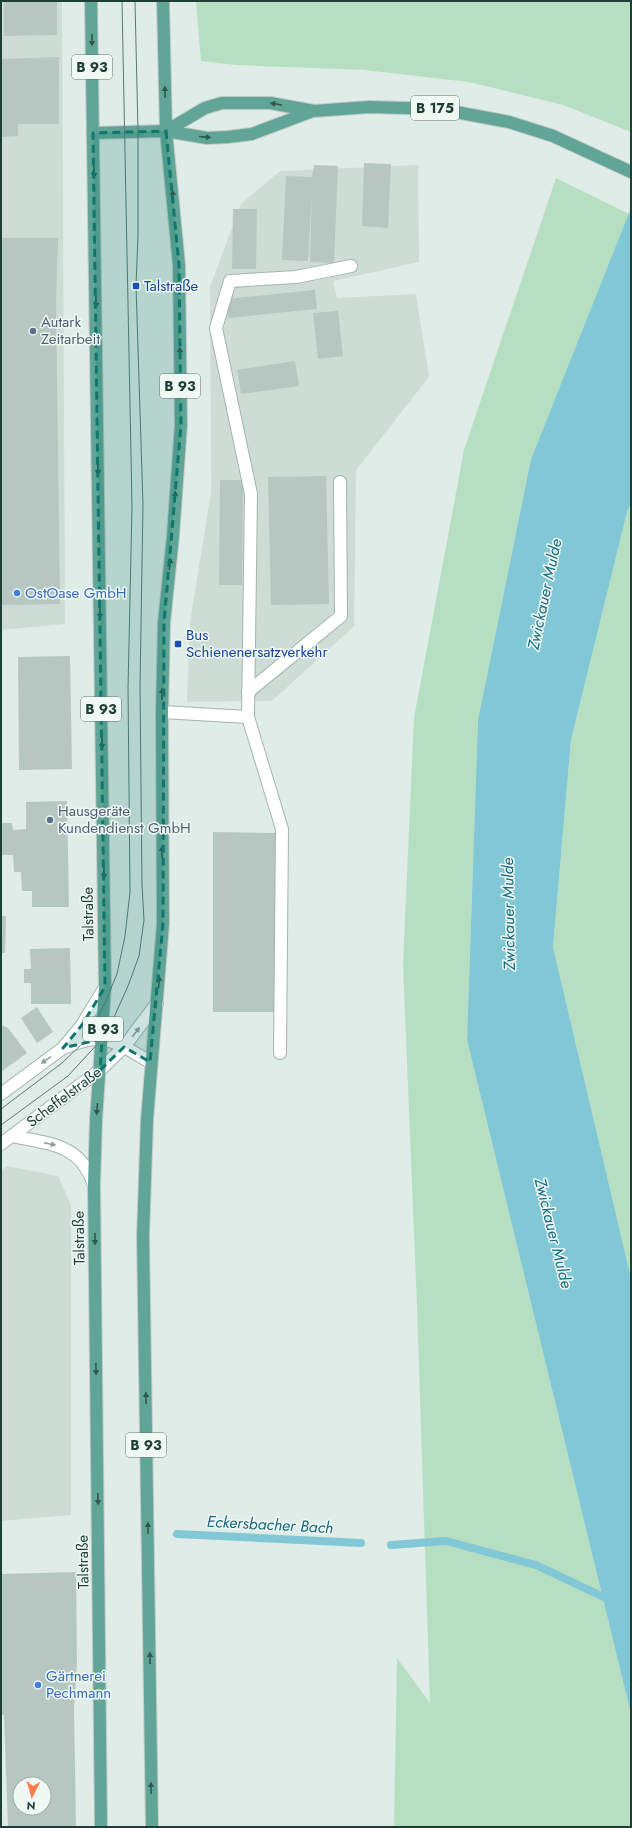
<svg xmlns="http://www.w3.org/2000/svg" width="632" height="1828" viewBox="0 0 632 1828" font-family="Jost,sans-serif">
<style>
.built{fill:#cedcd6}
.green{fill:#b6dfc2}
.water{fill:#82c7d6}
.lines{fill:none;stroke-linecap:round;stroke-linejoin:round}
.stream{stroke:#82c7d6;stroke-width:8}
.building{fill:#b5c7c0;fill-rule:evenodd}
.minor-casing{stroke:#a2b4ae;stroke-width:14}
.major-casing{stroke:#c0c9c7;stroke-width:14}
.minor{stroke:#fff;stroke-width:12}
.major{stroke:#60a595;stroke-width:12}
.tram{stroke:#597972;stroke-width:1}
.oneway{fill:#2f584e}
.oneway2{fill:#8f9e9a}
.marked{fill:#0f766e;fill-opacity:0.2;stroke:#0f766e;stroke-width:3;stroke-dasharray:8 5;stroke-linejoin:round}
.transit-dot{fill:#1a4fb4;stroke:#f0f8f4;stroke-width:1.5}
.service-dot{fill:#5c6f8a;stroke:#f0f8f4;stroke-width:1.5}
.shop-dot{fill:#3f7fe0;stroke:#f0f8f4;stroke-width:1.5}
.labels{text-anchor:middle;stroke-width:3;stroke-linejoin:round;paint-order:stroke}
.shield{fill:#f0f8f4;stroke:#5e766f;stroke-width:1}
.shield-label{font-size:14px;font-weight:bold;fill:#1f3e36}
.transit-label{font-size:15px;fill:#164399;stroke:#f0f8f4;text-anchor:start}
.service-label{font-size:15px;fill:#4e5e75;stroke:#f0f8f4;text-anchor:start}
.shop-label{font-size:15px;fill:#366cbe;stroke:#f0f8f4;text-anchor:start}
.street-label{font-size:15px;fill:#1f3e36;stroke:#f0f8f4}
.water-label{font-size:16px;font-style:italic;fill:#146a7e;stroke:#f0f8f4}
</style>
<rect width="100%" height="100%" fill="#e0ece7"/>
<g class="built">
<polygon points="1,1 62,1 65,624 1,630"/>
<polygon points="418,165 419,262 333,281 337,298 416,294 429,377 356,470 354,626 272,701 187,702 190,623 211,492 210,287 241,204 280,171"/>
<polygon points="7,1166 58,1176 71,1205 71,1515 1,1521 1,1171"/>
</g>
<g class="green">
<polygon points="196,1 631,1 631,132 563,105 469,82 364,70 236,65 201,61"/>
<polygon points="556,178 629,214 531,459 478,720 467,1040 631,1714 631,1827 394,1827 397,1658 430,1703 417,1306 403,964 414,718 464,450"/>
<polygon points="631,504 631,1278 553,947 571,740 627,512"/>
</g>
<polygon class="water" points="631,208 631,504 627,512 571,740 553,947 631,1278 631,1714 467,1040 478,720 531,459"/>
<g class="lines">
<g class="stream">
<polyline points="177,1534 361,1543"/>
<polyline points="391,1545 446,1541 536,1565 631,1610"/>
</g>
</g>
<g class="building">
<polygon points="4,1 57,1 57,35 4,36"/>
<polygon points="59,57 59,124 18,124 18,136 1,137 1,59"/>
<polygon points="364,163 391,164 388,228 362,226"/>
<polygon points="314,165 338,166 334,263 310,262 312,192 308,261 282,260 286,176 312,177"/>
<polygon points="233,209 257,209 256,269 232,269"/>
<polygon points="1,238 58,238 56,302 60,604 1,605"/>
<polygon points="315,290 317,309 228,318 226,299"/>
<polygon points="338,311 343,356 318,359 313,313"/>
<polygon points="295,361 299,386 241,394 237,370"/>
<polygon points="326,476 329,604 271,605 268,477"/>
<polygon points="220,480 243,480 242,585 219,585"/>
<polygon points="70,656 72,769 19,770 18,657"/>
<polygon points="67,801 69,907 32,907 32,891 22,891 21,872 14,872 13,855 1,855 1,823 12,823 13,830 26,829 26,802"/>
<polygon points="213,832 275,833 275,1012 213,1012"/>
<polygon points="1,916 6,916 5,953 1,953"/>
<polygon points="70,948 71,1004 31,1004 31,983 24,983 24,969 31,969 30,949"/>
<polygon points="37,1007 53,1032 37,1043 21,1018"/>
<polygon points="1,1025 8,1028 27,1053 1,1072"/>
<path d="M76 1572 77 1662 74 1709 76 1827H8L4 1715H1V1574ZM20 1784H44V1808H20Z"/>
</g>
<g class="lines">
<defs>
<g id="minor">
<polyline points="248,692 341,616 340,482"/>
<polyline points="162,712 248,717 282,829 280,1053"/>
<polyline points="248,717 251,494 216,328 230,281 296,277 351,266"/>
<path d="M63 1048C74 1044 90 1037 102 1039 119 1042 136 1054 150 1062"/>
<polyline points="1,1094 63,1048 82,1025 105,987"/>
<path d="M12 1136C49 1144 80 1143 94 1185"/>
<polyline points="1,1144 100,1070 124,1047 157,1003"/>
</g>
<g id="major">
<polyline points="91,1 105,987 96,1120 94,1185 101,1827"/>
<polyline points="166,131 205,108 222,103 270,103 314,111 369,107 440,109 509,122 553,136 631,172"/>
<polyline points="93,133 166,131 207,138 228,137 252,134 313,111"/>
<polyline points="152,1827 143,1236 147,1120 163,924 162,712 164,623 173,536 181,425 179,265 166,131 163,1"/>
</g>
</defs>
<use href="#minor" class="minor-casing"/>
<use href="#major" class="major-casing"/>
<use href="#minor" class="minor"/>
<use href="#major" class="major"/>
<g class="tram">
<polyline points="1,1109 62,1063 85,1041 104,1005 117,974 125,936 130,892 128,688 132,506 122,1"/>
<polyline points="1,1125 68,1076 102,1039 115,1015 128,986 139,956 144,920 142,885 140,686 143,505 136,286 138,235 138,132 135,1"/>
</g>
</g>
<defs><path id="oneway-solid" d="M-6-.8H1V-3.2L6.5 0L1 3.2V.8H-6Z"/></defs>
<g class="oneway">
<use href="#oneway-solid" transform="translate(92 40) rotate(89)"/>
<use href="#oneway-solid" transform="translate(165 92) rotate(-92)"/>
<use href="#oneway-solid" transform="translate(276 104) rotate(-171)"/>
<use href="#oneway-solid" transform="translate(205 137) rotate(5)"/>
<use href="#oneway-solid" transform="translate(94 172) rotate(89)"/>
<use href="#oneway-solid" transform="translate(173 196) rotate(-96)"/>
<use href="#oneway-solid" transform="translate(96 302) rotate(89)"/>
<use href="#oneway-solid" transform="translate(180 353) rotate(-91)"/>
<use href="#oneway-solid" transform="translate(98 469) rotate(89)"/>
<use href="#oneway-solid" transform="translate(175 497) rotate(-86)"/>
<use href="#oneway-solid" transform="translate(170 564) rotate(-84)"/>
<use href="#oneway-solid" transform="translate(100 613) rotate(89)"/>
<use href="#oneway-solid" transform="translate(162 694) rotate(-89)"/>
<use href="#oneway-solid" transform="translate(102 743) rotate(89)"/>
<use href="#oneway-solid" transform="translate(162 852) rotate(-90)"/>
<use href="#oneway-solid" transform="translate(104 873) rotate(89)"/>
<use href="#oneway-solid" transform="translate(159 982) rotate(-86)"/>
<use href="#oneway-solid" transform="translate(97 1109) rotate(95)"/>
<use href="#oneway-solid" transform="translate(95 1239) rotate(89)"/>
<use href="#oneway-solid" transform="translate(96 1369) rotate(89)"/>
<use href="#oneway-solid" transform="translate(146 1398) rotate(-91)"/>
<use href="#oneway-solid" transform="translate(98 1499) rotate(89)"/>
<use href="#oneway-solid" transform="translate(148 1528) rotate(-91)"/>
<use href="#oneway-solid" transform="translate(150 1658) rotate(-91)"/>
<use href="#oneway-solid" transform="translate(151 1788) rotate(-91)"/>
</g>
<g class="oneway2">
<use href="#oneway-solid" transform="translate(136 1032) rotate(-52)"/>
<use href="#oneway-solid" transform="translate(46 1060) rotate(145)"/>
<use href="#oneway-solid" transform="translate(50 1144) rotate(12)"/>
</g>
<path class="marked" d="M166 131 179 265 181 425 164 623 163 924 150 1062 124 1047 100 1070 102 1039 63 1048 82 1025 105 987 93 133Z"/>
<g class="transit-dot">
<rect x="132" y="282" width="8" height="8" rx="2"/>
<rect x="174" y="640" width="8" height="8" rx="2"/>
</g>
<g class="service-dot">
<circle cx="33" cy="331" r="4"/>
<circle cx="50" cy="820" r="4"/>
</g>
<g class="shop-dot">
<circle cx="17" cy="593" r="4"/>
<circle cx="38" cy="1685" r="4"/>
</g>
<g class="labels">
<g class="shield">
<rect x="72" y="55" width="40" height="24" rx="3"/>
<rect x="411" y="96" width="48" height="24" rx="3"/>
<rect x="160" y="374" width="40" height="24" rx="3"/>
<rect x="81" y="697" width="40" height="24" rx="3"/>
<rect x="83" y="1017" width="40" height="24" rx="3"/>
<rect x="126" y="1433" width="40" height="24" rx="3"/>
</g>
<g class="shield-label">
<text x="92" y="72">B 93</text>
<text x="435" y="113">B 175</text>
<text x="180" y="391">B 93</text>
<text x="101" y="714">B 93</text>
<text x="103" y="1034">B 93</text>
<text x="146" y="1450">B 93</text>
</g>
<g class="transit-label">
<text x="144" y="291">Talstraße</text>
<text x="186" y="640">Bus<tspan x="186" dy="17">Schienenersatzverkehr</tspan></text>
</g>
<g class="service-label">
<text x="41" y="327">Autark<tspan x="41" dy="17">Zeitarbeit</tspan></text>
<text x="58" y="816">Hausgeräte<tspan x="58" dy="17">Kundendienst GmbH</tspan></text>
</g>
<g class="shop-label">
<text x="25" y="598">OstOase GmbH</text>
<text x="46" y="1681">Gärtnerei<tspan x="46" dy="17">Pechmann</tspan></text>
</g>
<g class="street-label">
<text transform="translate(88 914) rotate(-91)" y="5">Talstraße</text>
<text transform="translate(64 1097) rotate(-37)" y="5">Scheffelstraße</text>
<text transform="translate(79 1238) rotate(-91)" y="5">Talstraße</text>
<text transform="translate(83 1562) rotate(-91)" y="5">Talstraße</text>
</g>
<g class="water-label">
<text transform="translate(544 594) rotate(-78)" y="6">Zwickauer Mulde</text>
<text transform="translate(508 914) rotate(-91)" y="6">Zwickauer Mulde</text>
<text transform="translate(554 1233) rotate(76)" y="6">Zwickauer Mulde</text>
<text transform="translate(270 1524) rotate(3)" y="6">Eckersbacher Bach</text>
</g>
</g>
<rect width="632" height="1828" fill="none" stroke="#1f3e36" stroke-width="4"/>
<g transform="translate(32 1796) rotate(185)"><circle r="19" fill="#f0f8f4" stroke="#9caea8"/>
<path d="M0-3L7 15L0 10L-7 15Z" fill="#fd7d4c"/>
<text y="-6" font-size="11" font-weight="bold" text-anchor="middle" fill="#1f3e36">N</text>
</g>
</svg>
